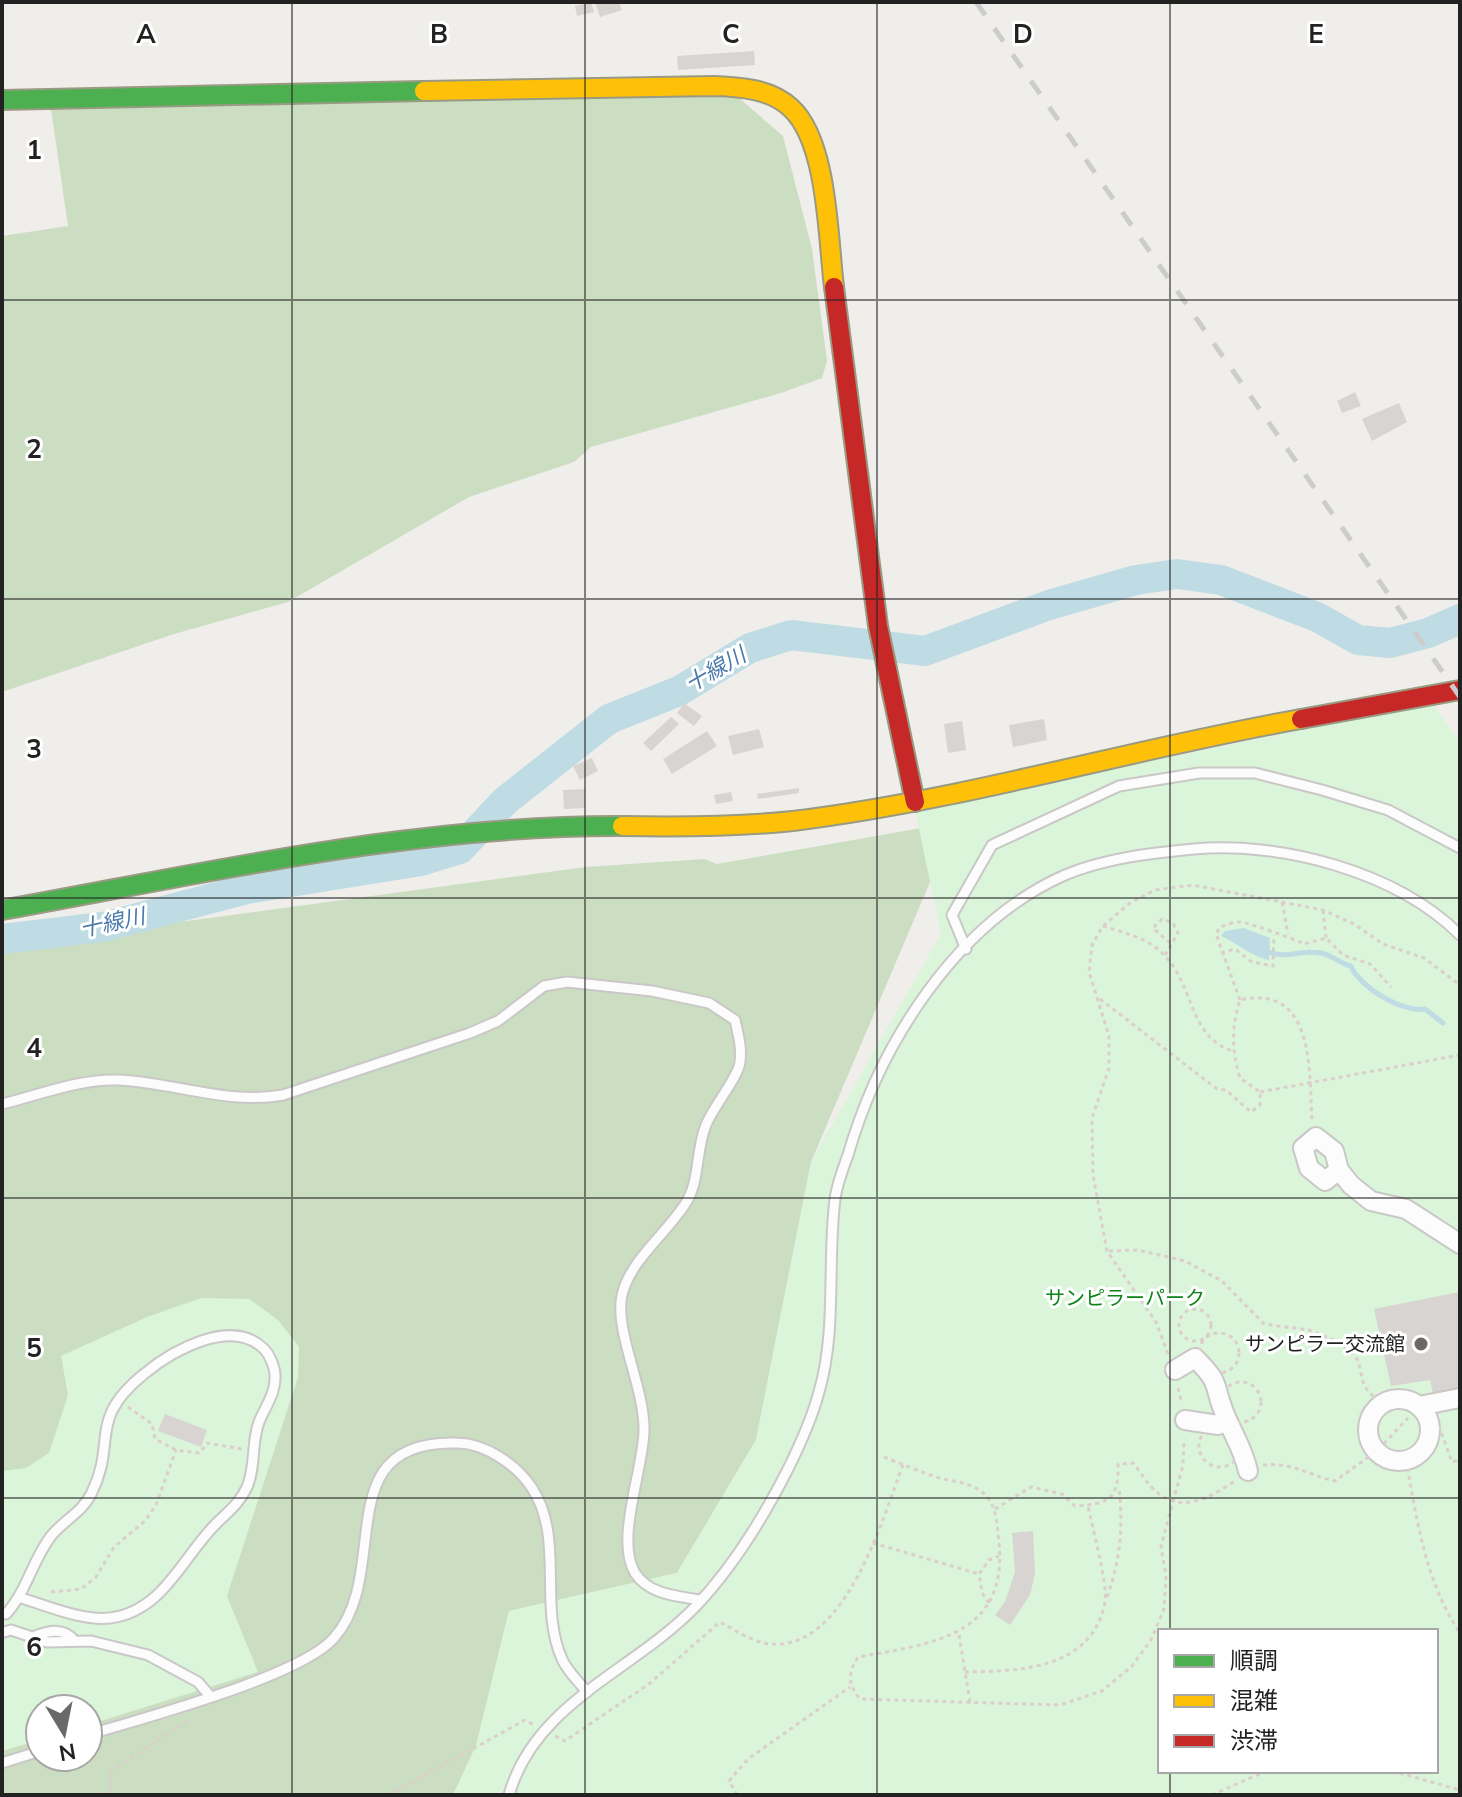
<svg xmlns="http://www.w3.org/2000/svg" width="1462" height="1797" viewBox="0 0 1462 1797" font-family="Mulish,'Noto Sans JP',sans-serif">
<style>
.forest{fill:#cbdec1;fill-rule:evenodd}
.park{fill:#daf5da;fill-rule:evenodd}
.water{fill:#bfdbe3}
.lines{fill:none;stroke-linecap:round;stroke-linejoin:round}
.stream{stroke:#bfdbe3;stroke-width:5}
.river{stroke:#bfdbe3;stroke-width:30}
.building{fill:#d7d4d2}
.lane-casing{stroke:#c9c8c7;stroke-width:13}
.street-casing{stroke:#c9c8c7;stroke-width:22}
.fast-casing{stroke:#999a82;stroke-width:22}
.slow-casing{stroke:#999a82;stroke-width:22}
.jam-casing{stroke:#999a82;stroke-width:22}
.path{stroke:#dccecd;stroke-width:3;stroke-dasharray:4 4;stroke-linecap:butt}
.lane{stroke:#fdfcfc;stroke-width:9}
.street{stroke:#fdfcfc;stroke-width:18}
.fast{stroke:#4caf50;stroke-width:18}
.slow{stroke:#ffc107;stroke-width:18}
.jam{stroke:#c62828;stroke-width:18}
.rail{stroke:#ccc;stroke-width:5;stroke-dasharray:16 16;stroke-linecap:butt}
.grid{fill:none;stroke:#222;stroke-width:2;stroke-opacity:0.55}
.poi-dot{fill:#6a6968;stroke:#fff;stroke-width:3}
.labels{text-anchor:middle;stroke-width:6;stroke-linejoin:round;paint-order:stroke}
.park-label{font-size:20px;fill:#0c8416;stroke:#fff}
.poi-label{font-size:20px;fill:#222;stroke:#fff;text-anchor:end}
.water-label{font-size:22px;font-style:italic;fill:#4a7aab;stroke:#fff}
.grid-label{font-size:26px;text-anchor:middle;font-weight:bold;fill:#222;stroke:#fff;stroke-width:6;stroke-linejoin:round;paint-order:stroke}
</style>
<rect width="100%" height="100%" fill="#f0eeeb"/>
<g class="forest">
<polygon points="732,92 783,136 812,249 827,361 822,378 781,393 591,447 574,462 469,497 288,602 174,634 2,692 2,236 68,226 51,109"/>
<path d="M933 826V875L811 1162 756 1440 677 1573 509 1611 476 1746 453 1795H2V946L586 867 704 859 717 864ZM40 1709H88V1757H40Z"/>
</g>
<g class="park">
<path d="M1432 703 1460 743V1795H453L476 1746 509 1611 677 1573 756 1440 811 1162 941 934 915 810ZM1160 1631H1436V1771H1160Z"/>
<polygon points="201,1298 249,1299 278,1320 299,1347 298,1377 227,1596 258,1672 88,1725 88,1709 40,1709 40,1740 2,1751 2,1471 26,1468 49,1453 68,1395 61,1356 147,1317"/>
</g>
<path class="water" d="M1244 928 1270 938 1269 960C1250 956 1239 944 1221 936L1225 931Z"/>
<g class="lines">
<path class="stream" d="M1263 950C1287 961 1298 949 1321 953 1332 955 1339 963 1351 966 1359 987 1403 1013 1425 1009L1443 1023"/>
<polyline class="river" points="2,939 103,927 247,889 421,861 460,849 505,801 609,719 679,691 750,648 791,635 925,651 1049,605 1136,580 1177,574 1221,580 1317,617 1358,640 1390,643 1428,633 1460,619"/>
</g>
<g class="building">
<polygon points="591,2 594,12 577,16 575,6"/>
<polygon points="595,2 619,2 622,10 600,17"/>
<polygon points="754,51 755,65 678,70 677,56"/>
<polygon points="1355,392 1361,406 1342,413 1337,401"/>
<polygon points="1399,403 1407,422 1372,441 1362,419"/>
<polygon points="684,703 702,716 694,726 677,713"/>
<polygon points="671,717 679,724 651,751 643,743"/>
<polygon points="1044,719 1047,740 1013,747 1009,725"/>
<polygon points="962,721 966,750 948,753 944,724"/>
<polygon points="759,729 764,747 733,755 728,736"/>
<polygon points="707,731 717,746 672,774 663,759"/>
<polygon points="592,758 598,771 580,780 573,766"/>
<polygon points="799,788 799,793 758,799 757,794"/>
<polygon points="585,789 585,808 564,809 563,790"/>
<polygon points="731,792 733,801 716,804 714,795"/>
<polygon points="1460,1292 1460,1393 1434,1397 1430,1380 1391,1386 1374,1309"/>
<polygon points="165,1414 207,1430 201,1447 158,1431"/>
<polygon points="1033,1531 1035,1574 1030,1595 1010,1625 995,1615 1005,1602 1015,1572 1012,1533"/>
</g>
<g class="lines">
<defs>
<g id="lane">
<polyline points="966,949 952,915 992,845 1119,786 1199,773 1255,773 1322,790 1388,810 1460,848"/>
<path d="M2 1104C39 1095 79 1079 117 1080 173 1082 227 1105 283 1095L470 1033 498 1021 544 986 567 982 652 991 709 1003 735 1020C738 1034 742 1047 740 1062 739 1076 713 1107 706 1125 696 1148 700 1179 687 1201 668 1233 631 1258 622 1295 614 1331 645 1388 644 1431 643 1471 615 1540 635 1573 649 1595 678 1596 700 1600"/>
<path d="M6 1614C27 1591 32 1561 51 1536 64 1520 83 1512 92 1492 117 1441 87 1420 144 1374 173 1350 232 1317 264 1349 270 1355 275 1368 275 1376 276 1393 265 1407 259 1422 251 1443 256 1467 247 1487 239 1505 225 1514 212 1528 181 1561 161 1612 110 1618 82 1621 48 1606 21 1598"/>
<polyline points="4,1632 11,1630 47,1642 91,1641 148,1655 198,1682 210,1696"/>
<path d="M35 1636C49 1631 64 1627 75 1641"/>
<path d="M88 1735C142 1718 300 1677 334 1638 393 1572 326 1439 457 1443 485 1443 517 1465 532 1488 565 1539 538 1605 562 1659 567 1671 579 1682 587 1692"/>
<polyline points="2,1763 40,1751"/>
<path d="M509 1795C535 1702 634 1671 696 1606 732 1568 763 1518 787 1471 799 1447 812 1418 819 1392 837 1330 827 1263 835 1199 837 1184 843 1169 848 1155 880 1044 956 923 1065 875 1106 858 1151 853 1194 849 1281 841 1397 872 1460 935"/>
</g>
<g id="street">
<polyline points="1339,1170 1325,1181 1309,1168 1303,1148 1316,1137 1334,1151 1339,1170 1351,1185 1371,1201 1406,1209 1460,1244"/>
<path d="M1175 1370 1195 1358C1222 1385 1212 1382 1224 1412 1232 1433 1243 1448 1248 1471"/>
<circle cx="1399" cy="1430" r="31"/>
<polyline points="1419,1406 1460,1398"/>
<polyline points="1185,1420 1218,1425"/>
</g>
<g id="fast">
<polyline points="2,100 424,91"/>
<path d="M2 910C207 873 413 825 622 826"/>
</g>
<g id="slow">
<path d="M424 91 715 86C741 87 771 89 791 108 828 142 828 239 834 287"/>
<path d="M622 826C679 827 736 827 793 821 964 800 1131 749 1301 719"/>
</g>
<g id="jam">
<polyline points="834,287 878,626 915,802"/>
<polyline points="1301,719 1460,690"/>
</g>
</defs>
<use href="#lane" class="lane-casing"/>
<use href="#street" class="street-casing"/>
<use href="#fast" class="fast-casing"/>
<use href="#slow" class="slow-casing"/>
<use href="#jam" class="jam-casing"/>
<g class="path">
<polyline points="1282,902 1288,934"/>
<polyline points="1323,910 1326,938"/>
<path d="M1103 926C1125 933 1149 938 1165 956 1195 988 1188 1035 1232 1051"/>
<polyline points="1221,953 1235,949 1252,962 1273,966 1274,935"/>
<polyline points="1165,955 1178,933 1173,923 1162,919 1153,928 1170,943"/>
<path d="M1100 999 1217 1089 1226 1090 1251 1112 1260 1105V1092L1240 1078C1232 1053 1231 1026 1240 1000 1316 983 1309 1073 1312 1122"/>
<path d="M1240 1000 1216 934 1220 927C1226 925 1233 922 1239 922 1244 921 1298 940 1304 944L1326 938 1343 955 1370 964 1391 987"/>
<polyline points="1260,1092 1460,1055"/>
<polyline points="1109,1251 1138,1250 1185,1261 1222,1281 1264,1324 1309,1330 1339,1342 1358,1360 1364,1386 1381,1405"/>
<circle cx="1195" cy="1325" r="16"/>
<circle cx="1219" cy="1353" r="20"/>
<polyline points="1168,1354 1156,1322 1107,1251 1093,1175 1092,1118 1109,1068 1109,1036 1089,972 1092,945 1103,926 1130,903 1155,890 1193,885 1323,910 1354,924 1383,944 1424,958 1460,985"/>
<circle cx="1241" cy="1402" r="20"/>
<polyline points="1178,1388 1182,1404"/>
<polyline points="128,1407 152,1424 155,1439 176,1450 200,1453 207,1443 242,1449"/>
<polyline points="1436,1418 1452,1462 1460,1460"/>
<circle cx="1220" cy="1446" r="21"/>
<path d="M884 1457C901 1464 919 1471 936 1477 952 1482 968 1481 982 1492 997 1503 997 1525 999 1543 1008 1638 929 1644 858 1657 848 1673 847 1683 860 1699L1060 1705 1102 1691 1132 1666 1151 1640 1164 1609 1166 1576 1161 1546 1183 1465 1184 1439"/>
<path d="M1406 1460C1417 1520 1425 1581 1460 1633"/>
<path d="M1263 1465C1293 1462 1307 1475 1335 1481L1377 1451 1408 1418"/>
<path d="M995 1509 1031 1487 1062 1494 1075 1506C1109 1504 1119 1499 1118 1464L1133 1463C1141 1472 1148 1486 1158 1493 1184 1514 1213 1496 1236 1480"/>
<polyline points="873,1543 979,1574"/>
<polyline points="51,1592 81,1589 96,1577 114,1547 145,1521 156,1505 176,1450"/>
<path d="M1107 1597C1121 1558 1123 1527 1119 1487"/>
<polyline points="989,1603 982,1593 979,1574 989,1560 999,1556"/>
<polyline points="959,1635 970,1702"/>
<path d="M965 1672C1019 1671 1092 1670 1105 1602 1108 1585 1092 1526 1088 1506"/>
<path d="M555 1736 565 1741 649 1684 720 1622C735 1630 754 1643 771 1644 846 1650 882 1519 903 1465"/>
<polyline points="1392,1771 1460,1790"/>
<polyline points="110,1795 111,1770 191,1719"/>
<polyline points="389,1795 525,1720 534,1725"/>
<polyline points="737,1795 729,1781 748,1759 850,1687"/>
<polyline points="1008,1795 1026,1795"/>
<polyline points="1212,1795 1266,1771"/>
</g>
<use href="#lane" class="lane"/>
<use href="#street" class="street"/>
<use href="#fast" class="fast"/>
<use href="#slow" class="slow"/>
<use href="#jam" class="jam"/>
<polyline class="rail" points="976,2 1460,697"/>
</g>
<path class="grid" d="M292 2V1795M585 2V1795M877 2V1795M1170 2V1631M2 300H1460M2 599H1460M2 898H1460M2 1198H1460M2 1498H1460M1170 1771V1795"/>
<circle class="poi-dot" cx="1421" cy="1344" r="8"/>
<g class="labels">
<g class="park-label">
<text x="1125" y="1305">サンピラーパーク</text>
</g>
<g class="poi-label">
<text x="1405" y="1351">サンピラー交流館</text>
</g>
<g class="water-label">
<text transform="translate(715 669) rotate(-30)" y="8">十線川</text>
<text transform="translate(112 922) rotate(-12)" y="8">十線川</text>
</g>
</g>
<g class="grid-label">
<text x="146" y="43">A</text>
<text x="439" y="43">B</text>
<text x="731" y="43">C</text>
<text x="1023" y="43">D</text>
<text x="1316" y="43">E</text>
<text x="34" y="159">1</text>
<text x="34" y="458">2</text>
<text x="34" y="758">3</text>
<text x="34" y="1057">4</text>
<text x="34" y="1357">5</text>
<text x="34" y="1656">6</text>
</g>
<rect width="1462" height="1797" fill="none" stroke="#222222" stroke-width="8"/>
<rect x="1158" y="1629" width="280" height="144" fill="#ffffff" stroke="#a7a7a7" stroke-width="2"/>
<rect x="1174" y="1655" width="40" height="12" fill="#4caf50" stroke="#a7a7a7" stroke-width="2"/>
<text x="1230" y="1669" font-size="24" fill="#222222">順調</text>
<rect x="1174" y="1695" width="40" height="12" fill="#ffc107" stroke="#a7a7a7" stroke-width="2"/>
<text x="1230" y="1709" font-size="24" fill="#222222">混雑</text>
<rect x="1174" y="1735" width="40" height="12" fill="#c62828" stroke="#a7a7a7" stroke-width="2"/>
<text x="1230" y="1749" font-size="24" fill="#222222">渋滞</text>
<g transform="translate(64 1733) rotate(170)"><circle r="38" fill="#ffffff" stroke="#a7a7a7" stroke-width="2"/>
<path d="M0-6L14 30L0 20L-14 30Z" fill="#6a6968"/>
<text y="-12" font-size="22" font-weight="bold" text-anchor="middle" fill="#222222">N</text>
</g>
</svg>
